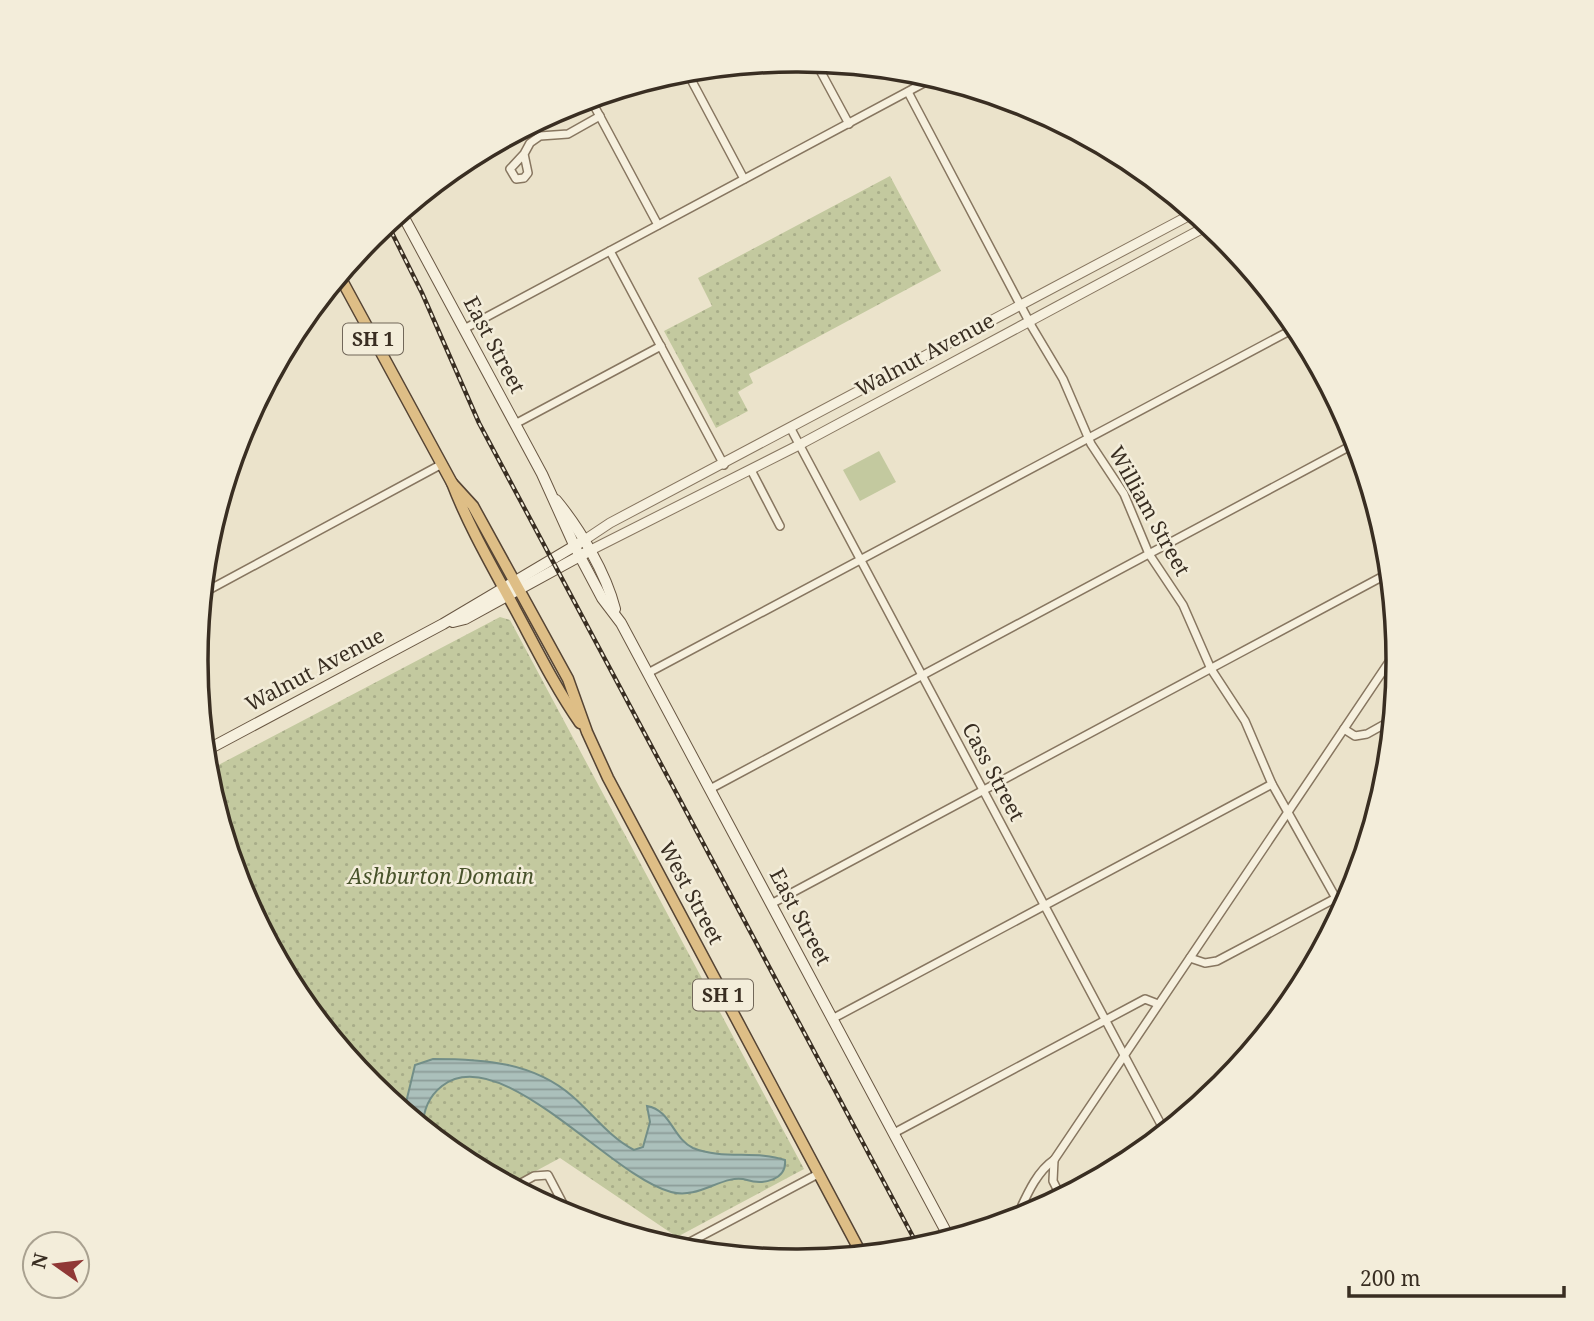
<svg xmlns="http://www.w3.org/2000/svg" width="1594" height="1321" viewBox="0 0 1594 1321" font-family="'Noto Serif',serif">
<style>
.grass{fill:#c3c99f}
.park{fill:url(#park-dots)}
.water{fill:url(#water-rules);stroke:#728e88;stroke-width:2}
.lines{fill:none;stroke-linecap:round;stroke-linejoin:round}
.minor-casing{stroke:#877660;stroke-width:10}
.tertiary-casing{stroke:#877660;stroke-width:11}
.secondary-casing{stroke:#695743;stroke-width:12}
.trunk-casing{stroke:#554434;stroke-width:13}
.minor{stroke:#f6f0de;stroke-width:7}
.tertiary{stroke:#f6f0de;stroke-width:9}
.secondary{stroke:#f6f0de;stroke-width:10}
.trunk{stroke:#debe86;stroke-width:10}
.rail-casing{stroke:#392e22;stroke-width:4.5}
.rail{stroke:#f3edda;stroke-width:2;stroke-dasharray:5;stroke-linecap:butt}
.labels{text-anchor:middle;stroke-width:5;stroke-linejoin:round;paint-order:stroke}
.shield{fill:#f3edda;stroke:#716759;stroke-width:2}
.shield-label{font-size:19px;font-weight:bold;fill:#392e22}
.street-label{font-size:21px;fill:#392e22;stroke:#f3edda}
.park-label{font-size:21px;font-style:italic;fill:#48532b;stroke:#f3edda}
.rim{fill:none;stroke:#392e22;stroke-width:3.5}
</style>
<defs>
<pattern id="park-dots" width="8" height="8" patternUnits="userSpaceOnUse" patternTransform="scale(1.75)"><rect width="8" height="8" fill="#c3c99f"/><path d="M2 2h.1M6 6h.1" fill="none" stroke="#a8ad89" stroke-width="1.8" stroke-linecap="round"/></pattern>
<pattern id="water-rules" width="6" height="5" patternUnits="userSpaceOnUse" patternTransform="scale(1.75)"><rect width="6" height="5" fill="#abc0bb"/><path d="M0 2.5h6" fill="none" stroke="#8c9c98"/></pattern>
</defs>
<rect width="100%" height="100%" fill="#ebe3cb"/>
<polygon class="grass" points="879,451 896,482 860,501 843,470"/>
<g class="park">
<polygon points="890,176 941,271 749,374 753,383 738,392 748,411 716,428 664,331 712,306 698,278"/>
<polygon points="500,617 510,620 804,1169 677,1237 560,1158 510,1185 463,1160 372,1085 297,994 242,890 207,777 207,771"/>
</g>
<path class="water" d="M433 1059C483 1059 533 1062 572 1096 593 1114 609 1137 634 1150L643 1147 650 1122 647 1106C671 1110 673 1139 693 1148 723 1160 756 1150 785 1160 787 1180 763 1185 747 1180 723 1173 700 1200 671 1192 611 1177 500 1040 442 1086 428 1097 423 1110 423 1127L404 1111 415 1065Z"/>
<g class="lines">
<defs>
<g id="minor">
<polyline points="815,61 849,124"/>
<polyline points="686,70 744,179"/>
<polyline points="908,92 1032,327 1063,379 1091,444 1124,494 1149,554 1183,605 1211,669 1245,721 1272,784 1342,909"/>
<polyline points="590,98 658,225"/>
<polyline points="524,154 510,169 516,179 524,178 528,173 524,154 530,143 540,136 568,134 600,116"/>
<polyline points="610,251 724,465"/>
<polyline points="464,329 935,77"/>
<polyline points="515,424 661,346"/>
<polyline points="791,429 1165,1132"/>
<polyline points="751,470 780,526"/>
<polyline points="203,593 442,464"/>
<polyline points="648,673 1297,327"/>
<polyline points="1344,729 1355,736 1367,734 1392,720"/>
<polyline points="710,789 1356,443"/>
<polyline points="771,904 1389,573"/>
<polyline points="1190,958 1205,963 1217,961 1353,889"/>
<polyline points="832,1019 1272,784"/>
<polyline points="894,1133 1145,999 1158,1004"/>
<polyline points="1054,1160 1053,1181 1059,1193"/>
<polyline points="514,1187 534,1176 548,1175 570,1217"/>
<path d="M1017 1216C1026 1197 1036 1172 1054 1160L1397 650"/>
<polyline points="1004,1223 1149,1145"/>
<polyline points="677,1249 818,1174"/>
</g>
<g id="tertiary">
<polyline points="583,541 610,523 1194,213"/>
<polyline points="589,551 799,445 1209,225"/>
</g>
<g id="secondary">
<polyline points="401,212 542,474 575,547 602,598 621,623 950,1239"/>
<path d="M556 500C580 529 606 573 615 609"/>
<polyline points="453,622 465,619 589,551"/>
<polyline points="205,751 443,624 583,541"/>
</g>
<g id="trunk">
<path d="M339 275 452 483C469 527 493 568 515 609 536 648 555 687 580 723"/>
<polyline points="452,483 473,506 568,679 587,732 608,778 862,1255"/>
</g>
</defs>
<use href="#minor" class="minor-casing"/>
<use href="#tertiary" class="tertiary-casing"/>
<use href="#secondary" class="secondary-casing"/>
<use href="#trunk" class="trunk-casing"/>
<use href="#minor" class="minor"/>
<use href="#tertiary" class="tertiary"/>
<use href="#secondary" class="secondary"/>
<use href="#trunk" class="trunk"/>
<defs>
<polyline id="rail" points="387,223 422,293 479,423 919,1248"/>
</defs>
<use href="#rail" class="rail-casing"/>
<use href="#rail" class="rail"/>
</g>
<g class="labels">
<g class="shield">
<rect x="343" y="323.5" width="60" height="31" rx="5"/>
<rect x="693" y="979.5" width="60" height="31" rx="5"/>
</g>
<g class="shield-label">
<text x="373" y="346">SH 1</text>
<text x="723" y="1002">SH 1</text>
</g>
<g class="street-label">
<text transform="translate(494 345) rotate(62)" y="7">East Street</text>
<text transform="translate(925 355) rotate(-28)" y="7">Walnut Avenue</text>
<text transform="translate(1149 511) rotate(61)" y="7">William Street</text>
<text transform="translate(315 670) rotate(-28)" y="7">Walnut Avenue</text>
<text transform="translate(993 772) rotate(62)" y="7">Cass Street</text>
<text transform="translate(691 893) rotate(62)" y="7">West Street</text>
<text transform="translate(800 917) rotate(62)" y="7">East Street</text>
</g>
<g class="park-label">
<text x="441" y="884">Ashburton Domain</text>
</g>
</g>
<path d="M0 0H1594V1321H0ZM796 72H798A588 588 0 0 1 1386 660V661A588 588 0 0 1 798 1249H796A588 588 0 0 1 208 661V660A588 588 0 0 1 796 72Z" fill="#f3edda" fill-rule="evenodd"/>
<path class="rim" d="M796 72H798A588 588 0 0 1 1386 660V661A588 588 0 0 1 798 1249H796A588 588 0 0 1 208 661V660A588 588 0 0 1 796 72Z"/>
<g transform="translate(56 1265) rotate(284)"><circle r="33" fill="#f3edda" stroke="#a9a190" stroke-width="2"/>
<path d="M0-5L12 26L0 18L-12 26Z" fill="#903836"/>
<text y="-10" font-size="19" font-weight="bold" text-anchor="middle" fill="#392e22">N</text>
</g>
<path d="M1349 1286v10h215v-10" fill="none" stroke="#392e22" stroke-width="3.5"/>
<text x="1360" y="1286" font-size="21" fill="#392e22" stroke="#f3edda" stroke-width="5" paint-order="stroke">200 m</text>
</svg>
